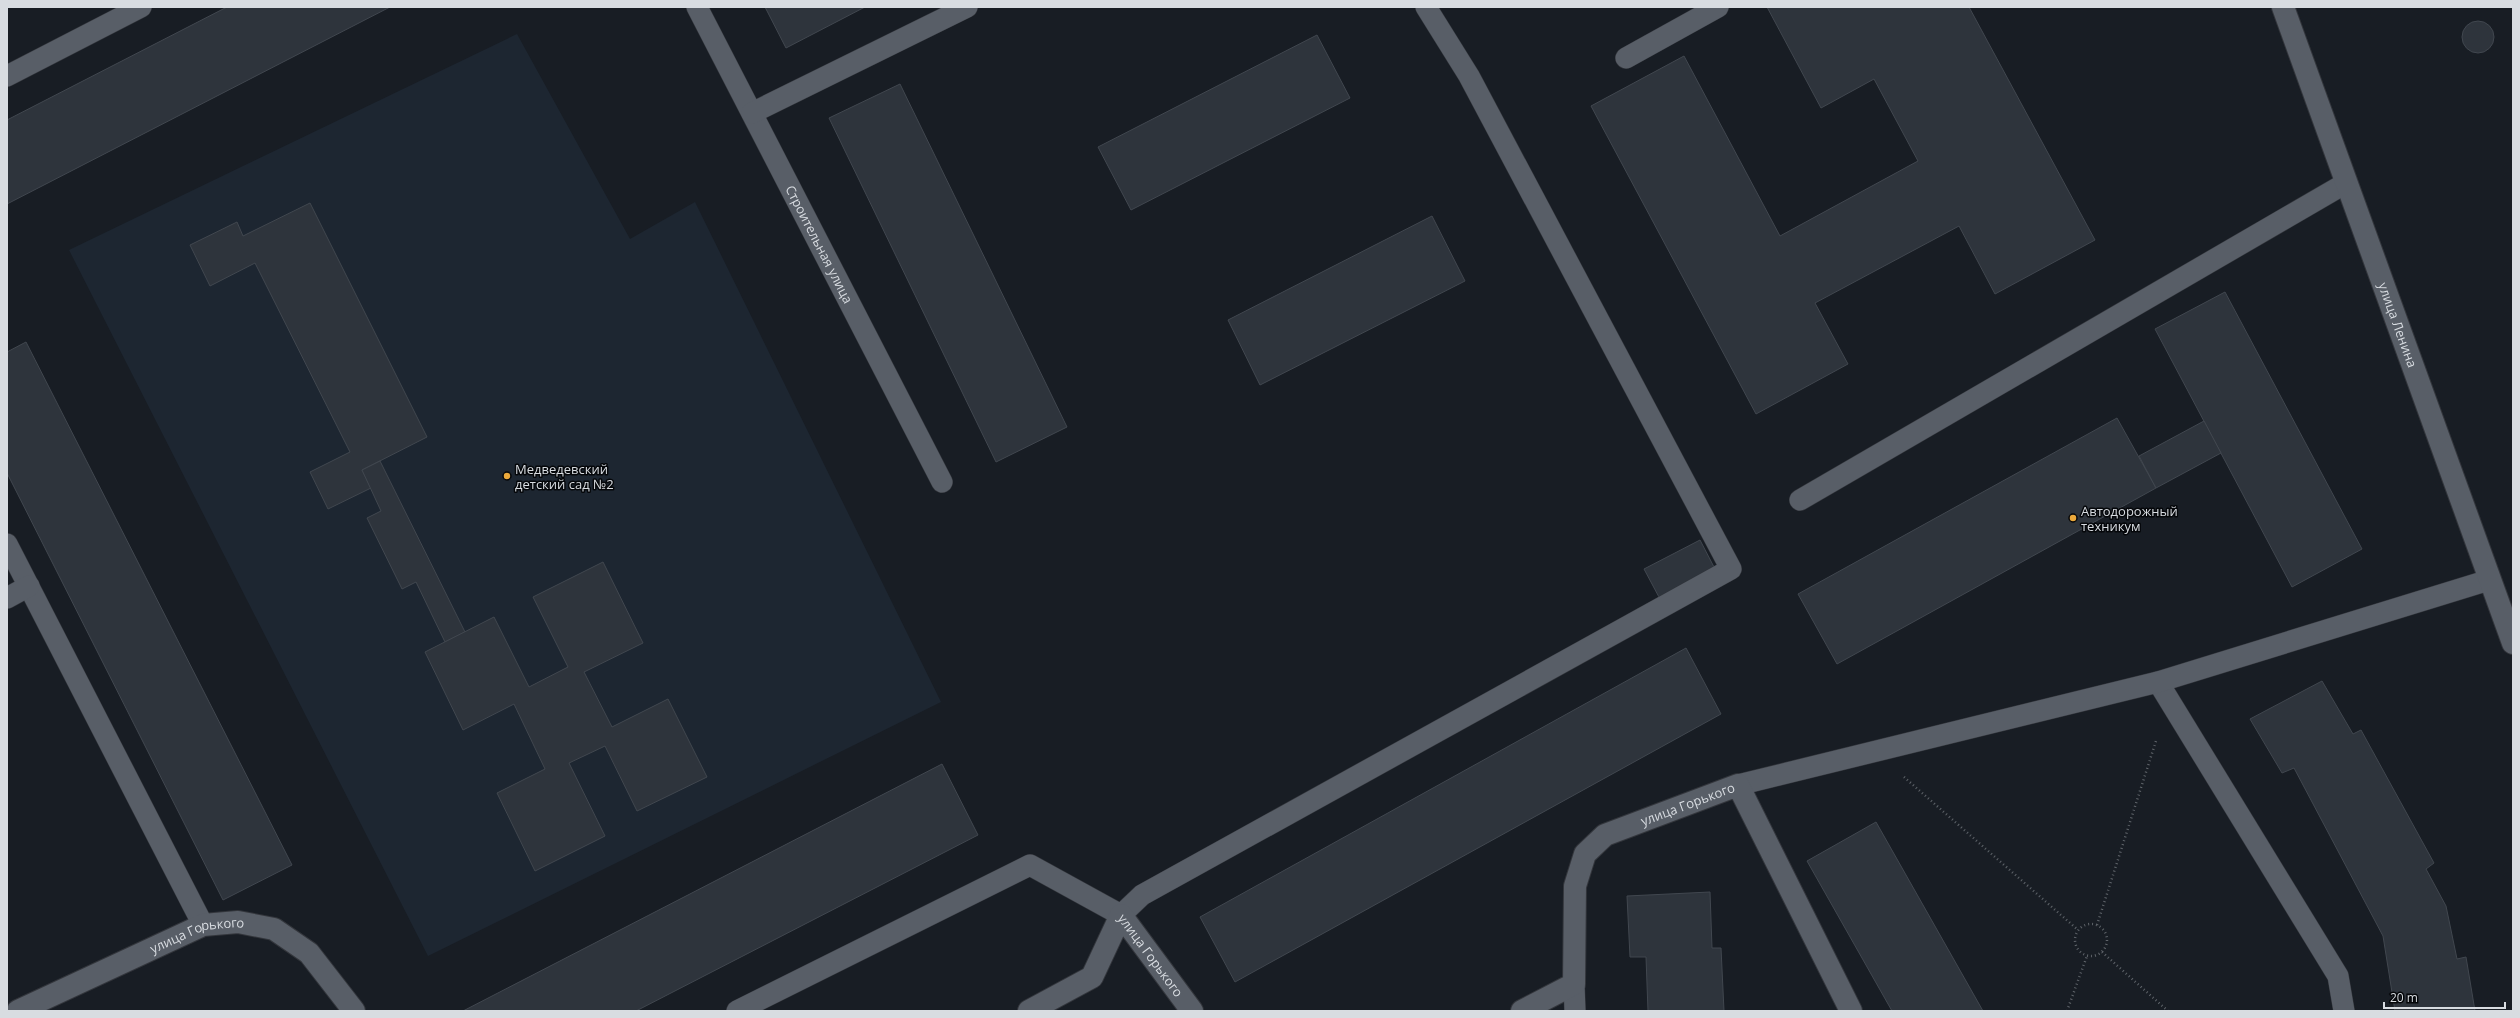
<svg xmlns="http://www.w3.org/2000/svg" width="2520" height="1018" viewBox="0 0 2520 1018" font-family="'Open Sans',sans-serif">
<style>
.built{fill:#1d2631}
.building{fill:#2e343c;stroke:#41474f}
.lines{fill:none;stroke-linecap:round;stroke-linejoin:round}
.service-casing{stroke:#33363c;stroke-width:22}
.minor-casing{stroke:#33363c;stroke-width:24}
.tertiary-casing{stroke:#33363c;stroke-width:24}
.path{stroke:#5f646a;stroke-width:2.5;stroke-dasharray:1 3;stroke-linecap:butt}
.service{stroke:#585e67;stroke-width:21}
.minor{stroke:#585e67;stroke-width:22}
.tertiary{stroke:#585e67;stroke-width:22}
.poi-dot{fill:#eca93b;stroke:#05070a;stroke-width:1.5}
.labels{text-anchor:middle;stroke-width:3;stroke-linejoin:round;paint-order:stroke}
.street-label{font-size:13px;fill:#d8dce1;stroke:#05070a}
.poi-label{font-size:13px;fill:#d8dce1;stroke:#05070a;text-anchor:start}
</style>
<rect width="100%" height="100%" fill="#181d24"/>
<polygon class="built" points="517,34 630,239 695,202 941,702 428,956 69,250"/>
<g class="building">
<polygon points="227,7 390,7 7,204 7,120"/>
<polygon points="765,7 865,7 786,48"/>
<polygon points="1767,7 1969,7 2095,240 1995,294 1959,226 1815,303 1848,364 1756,414 1591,106 1684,56 1780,236 1918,161 1874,79 1821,108"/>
<circle cx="2478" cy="37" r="16"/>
<polygon points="1317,35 1350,98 1131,210 1098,147"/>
<polygon points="900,84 1067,427 996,462 829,118"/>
<polygon points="310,203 427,437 362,470 371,488 328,509 310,472 350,452 255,263 210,286 190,245 237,222 243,236"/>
<polygon points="1432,216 1465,281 1260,385 1228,320"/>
<polygon points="2225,292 2362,549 2292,587 2155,329"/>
<polygon points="26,342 292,865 223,900 7,473 7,352"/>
<polygon points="2117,418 2156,488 1837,664 1798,594"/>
<polygon points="2204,421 2221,453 2156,488 2139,456"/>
<polygon points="380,461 465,632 445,642 416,582 402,589 367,518 381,511 362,470"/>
<polygon points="1700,540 1715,569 1660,599 1644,569"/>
<polygon points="603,562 643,643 584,672 612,727 668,699 707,777 637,811 605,746 569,763 605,836 535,871 497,793 545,769 514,704 463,730 425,652 494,617 529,687 568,667 533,597"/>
<polygon points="1686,648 1721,714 1235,982 1200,917"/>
<polygon points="2322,681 2353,734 2361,730 2434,863 2426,869 2446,906 2457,959 2466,957 2475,1011 2395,1011 2383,936 2294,768 2282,773 2250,719"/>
<polygon points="942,764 978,835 636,1011 463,1011"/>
<polygon points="1876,822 1983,1011 1892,1011 1807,861"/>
<polygon points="1710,892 1712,948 1721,948 1724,1011 1648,1011 1646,957 1630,957 1627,896"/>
</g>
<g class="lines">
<defs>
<g id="service">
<path id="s1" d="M697 7 942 482"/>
<polyline points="1626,58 1718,7"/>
<polyline points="7,76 141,7"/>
<polyline points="752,113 967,7"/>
<polyline points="1800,500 2346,183"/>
<polyline points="7,544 203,925"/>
<polyline points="7,598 29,586"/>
<polyline points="2158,682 2338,976 2344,1011"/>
<polyline points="1738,785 2158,682 2489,580"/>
<polyline points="1574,984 1575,1011"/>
<polyline points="737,1011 1030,865 1121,915 1142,895 1731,569 1469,76 1426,7"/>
</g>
<g id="minor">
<path id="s2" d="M18 1011 203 925 238 922 274 929 309 953 354 1011"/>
<path id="s3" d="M1029 1011 1092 977 1121 915 1192 1011"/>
<path id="s4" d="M1522 1011 1574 984 1575 886 1585 854 1605 835 1738 785 1851 1011"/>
</g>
<g id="tertiary">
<path id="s5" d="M2283 7 2513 643"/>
</g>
</defs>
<use href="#service" class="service-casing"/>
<use href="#minor" class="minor-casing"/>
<use href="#tertiary" class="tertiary-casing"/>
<g class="path">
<polyline points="1904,777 2078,930"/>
<circle cx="2091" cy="940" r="16"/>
<polyline points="2097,925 2156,741"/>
<polyline points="2102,952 2168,1011"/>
<polyline points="2067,1011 2087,956"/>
</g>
<use href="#service" class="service"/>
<use href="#minor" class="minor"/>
<use href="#tertiary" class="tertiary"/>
</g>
<g class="poi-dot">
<circle cx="507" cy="476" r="4"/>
<circle cx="2073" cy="518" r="4"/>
</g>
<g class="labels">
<g class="street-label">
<text dy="5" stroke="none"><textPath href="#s1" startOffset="267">Строительная улица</textPath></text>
<text dy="5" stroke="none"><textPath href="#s5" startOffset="338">улица Ленина</textPath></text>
<text dy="5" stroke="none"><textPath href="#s4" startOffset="306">улица Горького</textPath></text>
<text dy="5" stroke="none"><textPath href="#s2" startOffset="196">улица Горького</textPath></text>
<text dy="5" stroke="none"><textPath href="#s3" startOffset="190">улица Горького</textPath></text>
</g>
<g class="poi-label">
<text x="515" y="474">Медведевский<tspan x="515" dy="15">детский сад №2</tspan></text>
<text x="2081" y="516">Автодорожный<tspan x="2081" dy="15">техникум</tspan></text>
</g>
</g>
<rect width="2520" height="1018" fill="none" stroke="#d8dce1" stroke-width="16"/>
<path d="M2384 1002v6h121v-6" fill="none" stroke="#d8dce1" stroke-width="2"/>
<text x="2390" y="1002" font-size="12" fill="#d8dce1" stroke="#05070a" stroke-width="3" paint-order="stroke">20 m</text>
</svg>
